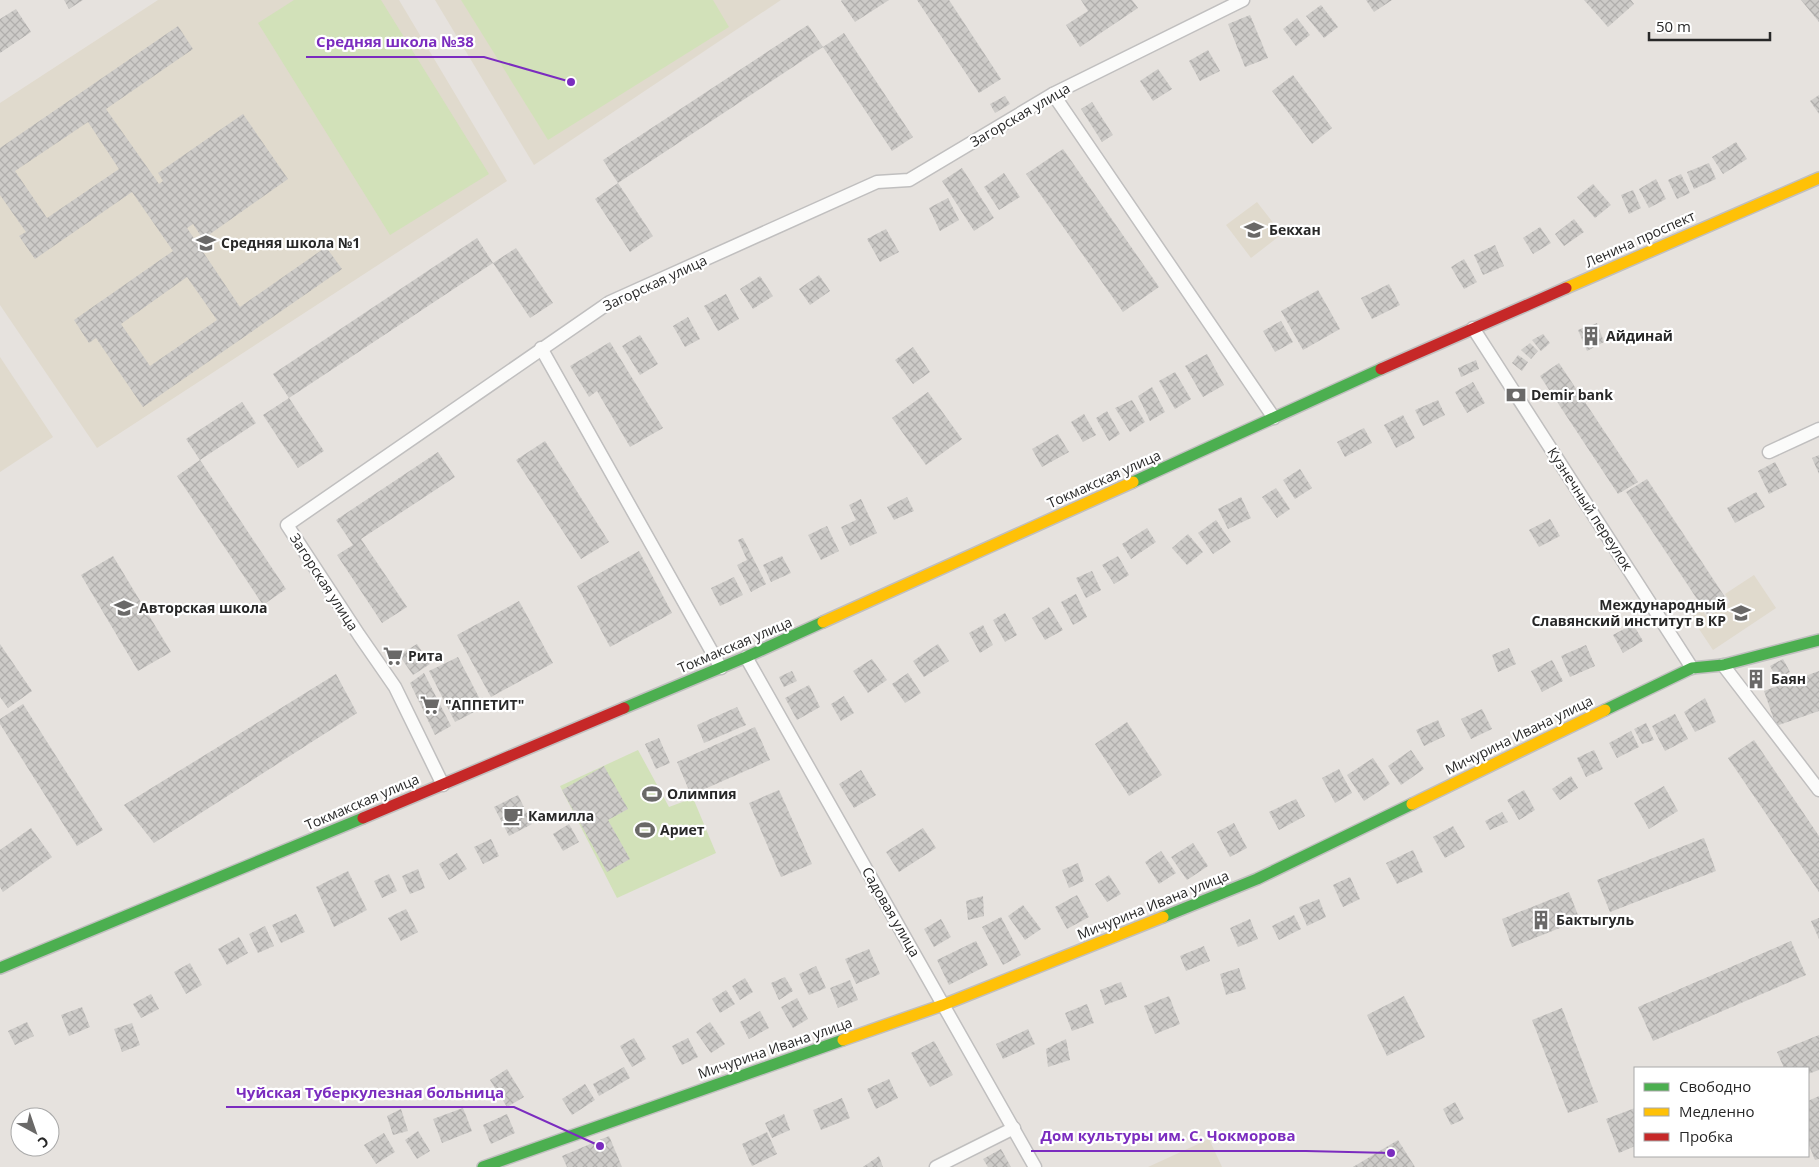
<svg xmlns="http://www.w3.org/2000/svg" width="1819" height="1167" viewBox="0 0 1819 1167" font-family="'Open Sans',sans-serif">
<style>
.education{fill:#e0dacd}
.pitch{fill:#d2e1b9}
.building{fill:url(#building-cross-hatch);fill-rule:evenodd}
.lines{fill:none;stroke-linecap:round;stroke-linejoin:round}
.street-casing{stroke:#c0bfbf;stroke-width:15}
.fast-casing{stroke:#c0bfbf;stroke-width:14}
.slow-casing{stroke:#c0bfbf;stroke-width:14}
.jam-casing{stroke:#c0bfbf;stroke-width:14}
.street{stroke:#fbfbfa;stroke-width:12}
.fast{stroke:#4caf50;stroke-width:11}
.slow{stroke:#ffc107;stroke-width:11}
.jam{stroke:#c62828;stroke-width:11}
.labels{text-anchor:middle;stroke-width:4.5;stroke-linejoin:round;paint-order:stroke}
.street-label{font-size:14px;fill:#282828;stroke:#fff}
.poi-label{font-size:14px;font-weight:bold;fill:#282828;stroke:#fff;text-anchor:start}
.leader{fill:none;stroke:#7b2cbf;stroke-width:2}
.callout-dot{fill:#7b2cbf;stroke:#fff;stroke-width:2}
.callout-label{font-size:15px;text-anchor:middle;font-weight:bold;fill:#7b2cbf;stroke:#fff;stroke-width:4.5;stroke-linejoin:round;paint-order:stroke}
</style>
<defs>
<pattern id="building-cross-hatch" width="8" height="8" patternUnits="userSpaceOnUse" patternTransform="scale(1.25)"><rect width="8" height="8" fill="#cdcbc8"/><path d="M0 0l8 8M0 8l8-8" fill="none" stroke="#b0aeac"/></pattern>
</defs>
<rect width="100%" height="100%" fill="#e6e2de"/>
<g class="education">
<polygon points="158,0 399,0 507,181 97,448 0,305 0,103"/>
<polygon points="435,0 781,0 534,165"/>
<polygon points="1257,202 1282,234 1251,258 1226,225"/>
<polygon points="0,357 53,437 0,472"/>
<polygon points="1754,575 1776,608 1713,650 1691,617 1702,610 1707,617 1730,602 1725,594"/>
<polygon points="1209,1139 1222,1167 1148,1167"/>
</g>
<g class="pitch">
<polygon points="294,0 381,0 489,174 390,235 258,23"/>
<polygon points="461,0 713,0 729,27 548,140"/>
<polygon points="638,750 669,807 693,798 716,853 617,898 560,786"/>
</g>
<g class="building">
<polygon points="64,0 83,0 69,9"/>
<polygon points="842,0 889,0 855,22 841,1"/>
<polygon points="917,0 949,0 1001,79 979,93"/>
<polygon points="1081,0 1132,0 1138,8 1080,47 1066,25 1088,11"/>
<polygon points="1366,0 1392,0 1374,12"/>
<polygon points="1584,0 1631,0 1634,4 1608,27"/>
<polygon points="1801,0 1819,0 1819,22"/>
<polygon points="1321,5 1338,27 1324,38 1306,16"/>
<polygon points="16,9 31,32 0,53 0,19"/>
<polygon points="1250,15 1268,58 1245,67 1228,24"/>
<polygon points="1297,18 1310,35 1296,46 1283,29"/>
<polygon points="808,25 823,47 844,33 913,137 892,151 823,47 618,183 603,160"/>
<path d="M178 26 193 49 106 109 159 184 163 181 158 173 243 114 288 179 203 239 193 224 187 228 240 307 326 247 342 269 143 407 96 338 89 343 74 320 173 251 132 192 35 259 19 236 26 232 0 195V148ZM88 122 119 169 47 218 15 171ZM187 277 217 320 150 366 121 324Z"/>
<polygon points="1208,50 1220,71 1200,81 1189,61"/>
<polygon points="1158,69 1172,89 1153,101 1140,81"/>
<polygon points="1293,75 1332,128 1312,144 1272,91"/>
<polygon points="1819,95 1819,114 1810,101"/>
<polygon points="1005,96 1010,104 995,113 990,104"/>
<polygon points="1092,102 1113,135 1102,142 1081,109"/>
<polygon points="1736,142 1747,159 1723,174 1712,157"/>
<polygon points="1063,149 1159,287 1123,312 1026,174"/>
<polygon points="1709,163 1716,179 1694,189 1687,172"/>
<polygon points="962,168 994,218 974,231 942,181"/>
<polygon points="1004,173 1020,197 999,210 984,187"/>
<polygon points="1681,174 1690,193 1677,199 1668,180"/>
<polygon points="1656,179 1666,199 1649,208 1639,189"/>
<polygon points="618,183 653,236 630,252 595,199"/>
<polygon points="1593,184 1611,205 1595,218 1577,197"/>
<polygon points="1633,190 1641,208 1629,214 1621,195"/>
<polygon points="948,198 959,220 940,231 929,208"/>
<polygon points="1574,219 1584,232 1564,246 1555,234"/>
<polygon points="1540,227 1551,243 1533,254 1523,238"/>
<polygon points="886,229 899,252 880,262 867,239"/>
<polygon points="477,238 493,263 516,248 553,303 530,318 493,263 289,398 273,374"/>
<polygon points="1495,245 1504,266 1483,275 1474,255"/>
<polygon points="1464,259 1477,282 1464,289 1451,267"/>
<polygon points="819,275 830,291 810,305 799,289"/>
<polygon points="760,276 773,296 753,309 740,289"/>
<polygon points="1389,284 1400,305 1372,319 1361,298"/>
<polygon points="1318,290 1340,329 1303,350 1281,311"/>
<polygon points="726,294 739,319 718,331 704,306"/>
<polygon points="688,317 700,339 685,347 673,326"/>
<polygon points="1281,321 1293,342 1275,352 1263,331"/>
<polygon points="1597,323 1604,342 1587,351 1578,330"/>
<polygon points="1543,334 1550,343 1541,351 1532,340"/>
<polygon points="640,335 658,364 640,375 622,346"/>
<polygon points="610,342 663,428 630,447 597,391 589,397 570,366"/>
<polygon points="1530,343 1538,351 1531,359 1521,350"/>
<polygon points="913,347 930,372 913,384 895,360"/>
<polygon points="1207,354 1224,385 1203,397 1185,366"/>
<polygon points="1518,355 1528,362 1522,371 1512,363"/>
<polygon points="1476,360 1479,369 1461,377 1458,368"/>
<polygon points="1559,363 1638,482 1618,494 1540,376"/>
<polygon points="1175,372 1191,399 1175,409 1159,381"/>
<polygon points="1473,382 1485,403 1467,413 1455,392"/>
<polygon points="1152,387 1165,412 1150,421 1138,396"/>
<polygon points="928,392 962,439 926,465 892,418"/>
<polygon points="289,398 324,451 298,468 263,415"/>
<polygon points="1132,400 1145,422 1130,432 1115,408"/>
<polygon points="1438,400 1445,415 1423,426 1415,410"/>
<polygon points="242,402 256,423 200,460 186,439"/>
<polygon points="1107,411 1120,434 1109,441 1096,418"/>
<polygon points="1084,414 1096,435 1083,442 1071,422"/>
<polygon points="1403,415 1415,438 1396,448 1384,425"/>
<polygon points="1364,428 1372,443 1345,457 1337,442"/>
<polygon points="1058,434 1069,452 1042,467 1032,449"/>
<polygon points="545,441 609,542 581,559 516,460"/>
<polygon points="438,452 455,477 361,539 407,607 382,623 337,555 353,545 336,520"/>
<polygon points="1819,455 1819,474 1812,458"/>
<polygon points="200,460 286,589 263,605 177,476"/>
<polygon points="1775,462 1787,485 1769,494 1758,471"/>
<polygon points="1300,469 1312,488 1295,499 1283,480"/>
<polygon points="1647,479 1727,600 1707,614 1626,492"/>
<polygon points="1276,488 1290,509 1277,518 1262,497"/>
<polygon points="1756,492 1765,507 1735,523 1727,508"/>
<polygon points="907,497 914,511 894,520 887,507"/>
<polygon points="1241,497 1251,518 1228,529 1218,509"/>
<polygon points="861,499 877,533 850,546 841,527 856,520 849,505"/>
<polygon points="1550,519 1560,536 1539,547 1529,530"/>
<polygon points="1216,520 1231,542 1213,554 1198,533"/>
<polygon points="827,526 839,551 821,560 808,535"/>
<polygon points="1147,528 1156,542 1131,559 1122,544"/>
<polygon points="1188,534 1203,552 1187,565 1172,548"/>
<polygon points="743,538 766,584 751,592 737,565 747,560 738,540"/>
<polygon points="639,551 672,613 610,647 577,586"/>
<polygon points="113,556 171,652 138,671 81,575"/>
<polygon points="782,556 791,573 771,582 763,565"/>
<polygon points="1118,556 1129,575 1114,584 1102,565"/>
<polygon points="1092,571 1101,590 1086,598 1076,578"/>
<polygon points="734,577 743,595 720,606 711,588"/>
<polygon points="1076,594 1087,617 1073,625 1061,602"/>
<polygon points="519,601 553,663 491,697 457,635"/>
<polygon points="1049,607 1063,630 1045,640 1032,618"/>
<polygon points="1005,613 1017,635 1005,642 993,620"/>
<polygon points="1633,624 1643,641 1623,653 1613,635"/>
<polygon points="983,625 993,645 980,653 969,633"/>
<polygon points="0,644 32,691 8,708 0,697"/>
<polygon points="417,644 430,664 413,675 399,655"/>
<polygon points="938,644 949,661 924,677 913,661"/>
<polygon points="1586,645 1595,666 1570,677 1561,656"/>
<polygon points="1509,648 1516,664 1498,672 1492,655"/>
<polygon points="394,649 399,658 392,663 386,654"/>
<polygon points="458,657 484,707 455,722 429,671"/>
<polygon points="872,659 887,680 868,693 853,671"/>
<polygon points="1783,659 1790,672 1777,679 1770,666"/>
<polygon points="1552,660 1563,681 1542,692 1531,671"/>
<polygon points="1756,670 1764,680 1756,687 1748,678"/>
<polygon points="792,671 797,681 784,687 779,677"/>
<polygon points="1819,671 1819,711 1776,726 1764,691"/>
<polygon points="424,673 451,726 435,735 410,683"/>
<polygon points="908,673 921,693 905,703 892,684"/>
<polygon points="336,674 357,713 154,843 124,805"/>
<polygon points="809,685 820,707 797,720 785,698"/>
<polygon points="844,696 854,713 841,721 831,704"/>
<polygon points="1705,698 1716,722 1695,732 1684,712"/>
<polygon points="23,704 103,830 77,846 0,724 0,719"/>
<polygon points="737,707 746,725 704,743 697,725"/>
<polygon points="1482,709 1492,729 1471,739 1461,719"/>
<polygon points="1675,714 1688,739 1665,751 1652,726"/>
<polygon points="1438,720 1445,736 1424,746 1416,730"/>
<polygon points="1127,722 1162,775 1129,796 1095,744"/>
<polygon points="1646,723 1654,740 1642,744 1634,729"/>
<polygon points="755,727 770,760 691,795 677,762"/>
<polygon points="1631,731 1639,747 1617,758 1609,743"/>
<polygon points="659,738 670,763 656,769 645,744"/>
<polygon points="1754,740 1819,836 1819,892 1728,758"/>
<polygon points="1411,750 1424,769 1401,785 1388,766"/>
<polygon points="1594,750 1603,769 1586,777 1577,758"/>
<polygon points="1373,758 1390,784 1364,801 1347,775"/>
<polygon points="604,766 628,809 608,820 630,859 607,872 562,790"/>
<polygon points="1339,769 1352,793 1335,803 1322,778"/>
<polygon points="861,770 876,795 854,808 839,784"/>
<polygon points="1571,776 1578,788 1560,800 1552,789"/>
<polygon points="1664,786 1678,811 1649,829 1634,803"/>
<polygon points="779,790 812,864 781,877 749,803"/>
<polygon points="1524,790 1535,810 1519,820 1507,800"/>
<polygon points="518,795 532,824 509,836 494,807"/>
<polygon points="1296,799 1305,816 1279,830 1269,812"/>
<polygon points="1502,812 1508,822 1490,830 1485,821"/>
<polygon points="1234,823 1247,848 1230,857 1217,832"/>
<polygon points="569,824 579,842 563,851 553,834"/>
<polygon points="1453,826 1465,847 1445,858 1433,837"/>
<polygon points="31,828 52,857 3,892 0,887 0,850"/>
<polygon points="923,828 936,848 899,872 886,852"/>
<polygon points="1704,838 1716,871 1610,912 1597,880"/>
<polygon points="491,839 499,856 483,864 474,847"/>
<polygon points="1193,843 1208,866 1187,880 1171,857"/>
<polygon points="1413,850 1423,872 1397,884 1386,863"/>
<polygon points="1161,851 1176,873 1159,884 1145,862"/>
<polygon points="457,853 467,869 449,880 439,864"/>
<polygon points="1078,863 1084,881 1069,888 1062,870"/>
<polygon points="418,869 425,888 410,894 402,876"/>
<polygon points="348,871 367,910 334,927 316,887"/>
<polygon points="389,874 397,891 382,898 374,881"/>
<polygon points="1109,875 1121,894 1107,902 1095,884"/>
<polygon points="1350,877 1360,899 1343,907 1333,885"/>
<polygon points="1569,892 1580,920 1512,947 1502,919"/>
<polygon points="1077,895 1089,917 1067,929 1055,907"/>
<polygon points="983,896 984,916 968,920 966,901"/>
<polygon points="1319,899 1326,917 1307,926 1299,907"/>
<polygon points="1023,905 1041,929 1025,940 1008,916"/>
<polygon points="406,909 418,932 401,941 388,918"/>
<polygon points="296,914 305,932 281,943 272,925"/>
<polygon points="1294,915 1301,929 1279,940 1272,926"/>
<polygon points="1001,917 1021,955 1003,965 982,927"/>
<polygon points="1819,918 1819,939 1811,921"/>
<polygon points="941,919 951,937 934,947 924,929"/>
<polygon points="1250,919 1258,939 1238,947 1230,928"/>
<polygon points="265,926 274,946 258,953 249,934"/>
<polygon points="239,937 248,953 227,965 218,949"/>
<polygon points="976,941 988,965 949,985 937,960"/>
<polygon points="1791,941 1806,975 1653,1041 1638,1007"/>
<polygon points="1204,946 1210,961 1186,971 1180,956"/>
<polygon points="869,949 880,974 856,984 845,959"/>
<polygon points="190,963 202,985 186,994 174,972"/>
<polygon points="816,966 826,988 809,995 799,974"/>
<polygon points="1239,968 1246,989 1226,995 1220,974"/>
<polygon points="785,977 793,991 779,1000 771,983"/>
<polygon points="745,978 753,992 740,1000 732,986"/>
<polygon points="850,980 858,1000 838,1008 830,988"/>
<polygon points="1121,982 1127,997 1105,1005 1100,990"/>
<polygon points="726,990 735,1004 720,1013 712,999"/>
<polygon points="151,994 159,1009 141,1018 133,1004"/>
<polygon points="1169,996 1180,1024 1155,1034 1144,1006"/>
<polygon points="1404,996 1425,1037 1387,1056 1367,1015"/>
<polygon points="797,998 808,1019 793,1028 781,1007"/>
<polygon points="1087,1004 1094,1023 1072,1031 1065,1013"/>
<polygon points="82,1007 90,1027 69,1036 61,1015"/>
<polygon points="1562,1008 1598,1102 1568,1113 1532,1020"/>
<polygon points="760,1011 769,1028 749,1039 740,1022"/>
<polygon points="27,1022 34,1036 15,1045 8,1031"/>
<polygon points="710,1022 725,1044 711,1053 696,1032"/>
<polygon points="132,1023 140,1045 122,1052 114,1029"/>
<polygon points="1028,1029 1035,1044 1003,1059 996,1044"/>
<polygon points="1819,1035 1819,1070 1808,1074 1808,1068 1784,1068 1777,1052"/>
<polygon points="634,1038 646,1059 632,1067 620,1046"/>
<polygon points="688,1038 698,1057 682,1065 672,1046"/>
<polygon points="1066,1039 1070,1060 1048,1067 1046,1049"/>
<polygon points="934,1041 953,1075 930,1087 911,1053"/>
<polygon points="624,1067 630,1078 599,1096 593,1084"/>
<polygon points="507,1069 524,1097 507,1107 490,1080"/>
<polygon points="889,1079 898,1098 876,1109 867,1089"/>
<polygon points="585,1084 595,1100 572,1115 562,1099"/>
<polygon points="1819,1096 1819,1159 1815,1160 1808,1143 1808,1101"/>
<polygon points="842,1098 850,1118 821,1130 813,1110"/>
<polygon points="1455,1102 1464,1119 1451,1125 1443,1109"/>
<polygon points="463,1108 472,1131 442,1143 433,1119"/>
<polygon points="1635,1108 1635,1146 1619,1153 1606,1119"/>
<polygon points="401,1109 408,1131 393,1135 387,1116"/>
<polygon points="507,1114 515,1133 491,1144 483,1125"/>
<polygon points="784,1114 790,1130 772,1138 765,1123"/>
<polygon points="418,1131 430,1151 417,1159 405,1140"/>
<polygon points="767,1132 777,1154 752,1166 742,1144"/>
<polygon points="384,1133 395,1152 376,1164 364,1145"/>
<polygon points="609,1136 622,1167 567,1167 562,1156"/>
<polygon points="1398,1140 1415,1167 1353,1167"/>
<polygon points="1001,1149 1011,1167 988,1167 983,1159"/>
<polygon points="879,1156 883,1167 863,1167"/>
</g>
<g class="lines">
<defs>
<g id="street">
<polyline points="1053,94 1274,418"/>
<polyline points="1473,328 1692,668"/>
<polyline points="541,348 721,668"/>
<polyline points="1769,452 1819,429"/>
<polyline points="746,657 1035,1167"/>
<polyline points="1723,665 1819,790"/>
<polyline points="443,785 395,687 359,635 287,525 610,302 877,182 909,180 1053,94 1243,0"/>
<polyline points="936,1167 1014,1128"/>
</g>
<g id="fast">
<polyline points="1133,482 1381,369"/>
<polyline points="624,708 746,657 823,622"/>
<polyline points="1605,710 1692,668 1723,665 1819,640"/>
<polyline points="1163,917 1257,879 1412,804"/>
<polyline points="0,968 363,818"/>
<polyline points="483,1167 843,1040"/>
</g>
<g id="slow">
<polyline points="1566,288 1819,178"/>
<polyline points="823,622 1133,482"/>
<polyline points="1412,804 1605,710"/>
<polyline points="843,1040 943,1005 1163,917"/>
</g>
<g id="jam">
<polyline points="1381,369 1566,288"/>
<polyline points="363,818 624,708"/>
</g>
</defs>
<use href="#street" class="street-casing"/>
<use href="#fast" class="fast-casing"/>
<use href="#slow" class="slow-casing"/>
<use href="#jam" class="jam-casing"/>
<use href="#street" class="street"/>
<use href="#fast" class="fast"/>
<use href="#slow" class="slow"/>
<use href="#jam" class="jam"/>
</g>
<defs>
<symbol id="school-bare" viewBox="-9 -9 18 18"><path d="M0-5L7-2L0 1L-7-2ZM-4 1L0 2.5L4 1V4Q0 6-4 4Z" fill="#6a6968" stroke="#fff" stroke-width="2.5" paint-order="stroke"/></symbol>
<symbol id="building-bare" viewBox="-9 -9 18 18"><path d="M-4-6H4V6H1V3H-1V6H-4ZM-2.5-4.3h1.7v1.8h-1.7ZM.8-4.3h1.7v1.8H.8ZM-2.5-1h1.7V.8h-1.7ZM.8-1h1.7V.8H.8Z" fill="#6a6968" stroke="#fff" stroke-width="2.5" paint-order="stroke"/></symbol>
<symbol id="bank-bare" viewBox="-9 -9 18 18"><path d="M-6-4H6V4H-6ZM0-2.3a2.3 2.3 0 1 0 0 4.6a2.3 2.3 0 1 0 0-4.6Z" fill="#6a6968" stroke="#fff" stroke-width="2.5" paint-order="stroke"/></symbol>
<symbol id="university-bare" viewBox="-9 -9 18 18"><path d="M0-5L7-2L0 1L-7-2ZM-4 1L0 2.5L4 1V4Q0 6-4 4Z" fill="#6a6968" stroke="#fff" stroke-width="2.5" paint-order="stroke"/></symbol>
<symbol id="supermarket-bare" viewBox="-9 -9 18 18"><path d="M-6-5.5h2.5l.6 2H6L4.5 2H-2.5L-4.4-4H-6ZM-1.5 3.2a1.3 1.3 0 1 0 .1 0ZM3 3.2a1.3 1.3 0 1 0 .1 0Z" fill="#6a6968" stroke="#fff" stroke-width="2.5" paint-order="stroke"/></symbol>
<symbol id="stadium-bare" viewBox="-9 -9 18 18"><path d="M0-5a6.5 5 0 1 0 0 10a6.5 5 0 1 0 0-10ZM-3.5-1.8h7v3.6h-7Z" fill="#6a6968" stroke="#fff" stroke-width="2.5" paint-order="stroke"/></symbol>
<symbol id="cafe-bare" viewBox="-9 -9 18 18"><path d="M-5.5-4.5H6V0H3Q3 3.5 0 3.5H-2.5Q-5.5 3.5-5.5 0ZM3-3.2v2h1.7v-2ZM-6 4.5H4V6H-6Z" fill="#6a6968" stroke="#fff" stroke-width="2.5" paint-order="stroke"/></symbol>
</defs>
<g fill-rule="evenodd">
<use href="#school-bare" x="1240" y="216" width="28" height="28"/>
<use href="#school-bare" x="192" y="229" width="28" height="28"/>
<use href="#building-bare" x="1577" y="322" width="28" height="28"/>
<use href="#bank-bare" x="1502" y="381" width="28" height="28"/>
<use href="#school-bare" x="110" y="594" width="28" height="28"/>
<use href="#university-bare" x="1727" y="599" width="28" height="28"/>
<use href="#supermarket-bare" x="379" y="642" width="28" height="28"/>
<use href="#building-bare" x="1742" y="665" width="28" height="28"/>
<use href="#supermarket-bare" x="416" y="691" width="28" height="28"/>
<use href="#stadium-bare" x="638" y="780" width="28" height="28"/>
<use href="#cafe-bare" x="499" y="802" width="28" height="28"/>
<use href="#stadium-bare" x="631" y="816" width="28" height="28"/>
<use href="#building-bare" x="1527" y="906" width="28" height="28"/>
</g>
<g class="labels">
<g class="street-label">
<text transform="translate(1020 115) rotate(-30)" y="5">Загорская улица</text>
<text transform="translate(1640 239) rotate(-24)" y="5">Ленина проспект</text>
<text transform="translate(655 283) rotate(-25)" y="5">Загорская улица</text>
<text transform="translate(1104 479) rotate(-24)" y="5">Токмакская улица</text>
<text transform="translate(1590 509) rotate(57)" y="5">Кузнечный переулок</text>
<text transform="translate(324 582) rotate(57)" y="5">Загорская улица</text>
<text transform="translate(735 645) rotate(-23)" y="5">Токмакская улица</text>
<text transform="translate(1519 735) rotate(-26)" y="5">Мичурина Ивана улица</text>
<text transform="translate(362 802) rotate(-23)" y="5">Токмакская улица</text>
<text transform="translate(1153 905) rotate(-22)" y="5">Мичурина Ивана улица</text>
<text transform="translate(891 912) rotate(60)" y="5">Садовая улица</text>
<text transform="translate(775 1048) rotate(-19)" y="5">Мичурина Ивана улица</text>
</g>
<g class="poi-label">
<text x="1269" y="235">Бекхан</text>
<text x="221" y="248">Средняя школа №1</text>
<text x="1606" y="341">Айдинай</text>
<text x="1531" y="400">Demir bank</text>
<text x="1726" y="610" text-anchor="end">Международный<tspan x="1726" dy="16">Славянский институт в КР</tspan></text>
<text x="139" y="613">Авторская школа</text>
<text x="408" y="661">Рита</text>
<text x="1771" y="684">Баян</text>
<text x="445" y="710">"АППЕТИТ"</text>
<text x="667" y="799">Олимпия</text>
<text x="528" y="821">Камилла</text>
<text x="660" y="835">Ариет</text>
<text x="1556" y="925">Бактыгуль</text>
</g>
</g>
<path class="leader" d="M571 82L484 57H306M600 1146L514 1107H226M1391 1153L1306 1151H1031"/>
<g class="callout-dot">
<circle cx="571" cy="82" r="5"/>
<circle cx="600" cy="1146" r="5"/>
<circle cx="1391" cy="1153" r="5"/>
</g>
<g class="callout-label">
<text x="395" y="47">Средняя школа №38</text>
<text x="370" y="1098">Чуйская Туберкулезная больница</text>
<text x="1168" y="1141">Дом культуры им. С. Чокморова</text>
</g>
<rect x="1634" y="1067" width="175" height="90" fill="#ffffff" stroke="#a9a9a9"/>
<rect x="1644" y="1083" width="25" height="8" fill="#4caf50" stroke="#a9a9a9"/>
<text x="1679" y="1092" font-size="15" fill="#282828">Свободно</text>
<rect x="1644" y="1108" width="25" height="8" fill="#ffc107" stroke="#a9a9a9"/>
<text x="1679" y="1117" font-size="15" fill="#282828">Медленно</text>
<rect x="1644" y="1133" width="25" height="8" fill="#c62828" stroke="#a9a9a9"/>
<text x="1679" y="1142" font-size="15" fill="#282828">Пробка</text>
<g transform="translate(35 1132) rotate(140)"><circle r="24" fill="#ffffff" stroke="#a9a9a9"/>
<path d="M0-4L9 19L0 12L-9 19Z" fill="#6a6968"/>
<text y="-8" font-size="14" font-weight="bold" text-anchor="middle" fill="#282828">С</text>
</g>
<path d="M1649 32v8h121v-8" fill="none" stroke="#282828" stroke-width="2.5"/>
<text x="1656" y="32" font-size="15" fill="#282828" stroke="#ffffff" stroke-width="4" paint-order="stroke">50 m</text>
</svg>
